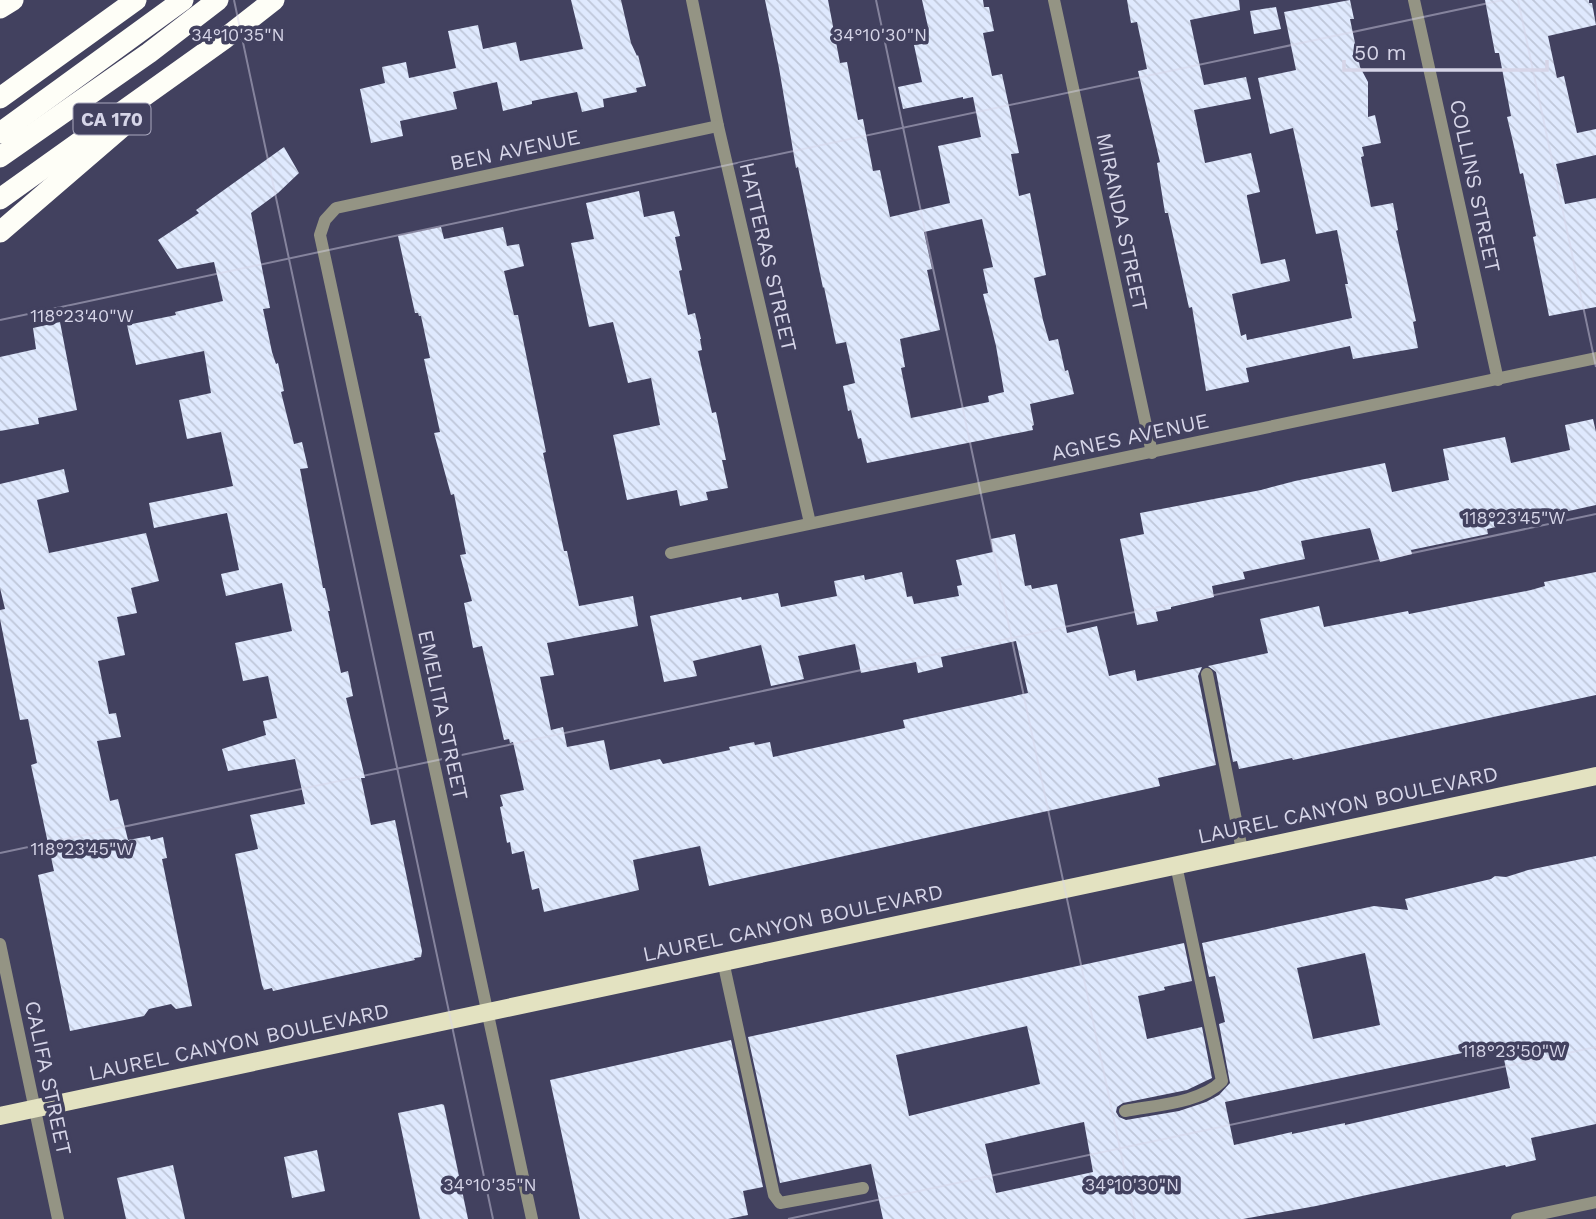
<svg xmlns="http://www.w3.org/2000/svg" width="1596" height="1219" viewBox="0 0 1596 1219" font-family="'Work Sans',sans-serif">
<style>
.building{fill:url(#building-back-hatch);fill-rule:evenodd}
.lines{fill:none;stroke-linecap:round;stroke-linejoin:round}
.minor{stroke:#949484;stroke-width:12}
.major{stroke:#e3e2c1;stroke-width:18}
.highway{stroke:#fefef7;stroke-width:21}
.ticks{fill:none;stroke:#d6d5e8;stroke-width:2;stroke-opacity:0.45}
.labels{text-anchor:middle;stroke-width:7;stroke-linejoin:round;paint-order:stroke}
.shield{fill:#42415f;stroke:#aaa9bf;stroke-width:2}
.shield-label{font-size:19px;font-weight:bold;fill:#d6d5e8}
.street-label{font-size:21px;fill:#d6d5e8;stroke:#42415f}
.ticks-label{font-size:18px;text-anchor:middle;fill:#d6d5e8;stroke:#42415f;stroke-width:7;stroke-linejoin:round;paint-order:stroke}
</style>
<defs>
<pattern id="building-back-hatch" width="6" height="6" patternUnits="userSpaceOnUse" patternTransform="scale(1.75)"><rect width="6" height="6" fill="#dfe9fe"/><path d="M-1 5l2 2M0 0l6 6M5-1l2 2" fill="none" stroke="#bfc7d9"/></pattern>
</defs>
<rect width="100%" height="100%" fill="#42415f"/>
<g class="building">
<polygon points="571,0 621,0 631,43 637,56 638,55 646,86 636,88 637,92 603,99 604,107 582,112 577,92 532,101 532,104 503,111 497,82 453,92 457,109 400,121 403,136 371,143 360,89 385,83 382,67 406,62 409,78 456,68 448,31 478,25 483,49 516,42 520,61 583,49"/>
<path d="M765 0H828L840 63 847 62 858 120 863 119 873 171 880 170 890 217 950 203 938 146 981 137 973 97 963 99V97L903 109 898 87 922 82 914 45 922 44 919 29 928 27 922 0H983L984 7H989L994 31 983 33 992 76 1002 74 1019 153 1011 154 1019 196 1030 193 1046 275 1034 278 1043 320 1049 341 1058 339 1065 371 1068 370 1074 394 1030 404 1034 425 1032 426 1033 430 867 463 861 438 858 439 851 410 848 411 843 386 855 383 846 342 836 344 824 287 823 288 798 167 796 168 779 68ZM982 219 993 267 983 269 988 293 983 294 996 346 1004 392 988 396 989 402 911 418 901 368 905 367 900 339 940 330 927 270 932 269 924 232Z"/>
<polygon points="1127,0 1239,0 1240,10 1190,20 1204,85 1246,77 1251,99 1194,110 1205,163 1251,153 1260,192 1247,195 1247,197 1261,264 1285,259 1290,281 1232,294 1241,336 1246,334 1247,340 1352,318 1345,284 1348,284 1337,230 1316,234 1293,128 1270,134 1258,78 1296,70 1284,12 1350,0 1354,19 1350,19 1360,67 1368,82 1368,117 1375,115 1381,143 1362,147 1364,156 1361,157 1371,207 1393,203 1398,230 1396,231 1416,321 1413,322 1418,348 1353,359 1350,346 1246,368 1249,382 1206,391 1192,307 1189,308 1168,213 1165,213 1157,163 1160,162 1138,71 1147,69 1137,22 1131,23"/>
<polygon points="1485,0 1589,0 1589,3 1592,3 1596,25 1548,36 1557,78 1564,76 1577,133 1596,129 1596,155 1556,164 1565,204 1596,198 1596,307 1549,316 1533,237 1536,236 1523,173 1520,174 1513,142 1507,117 1511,116 1499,53 1495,53"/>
<polygon points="1276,7 1281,29 1254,34 1250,11"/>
<polygon points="284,147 299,173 278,193 251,213 270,308 263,309 272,352 276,364 278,363 284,391 281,392 294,444 302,442 308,468 300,469 323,588 325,588 330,611 328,611 341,673 348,671 353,696 346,698 365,778 361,778 371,825 395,820 422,951 421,957 414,958 415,960 273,991 272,988 264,990 262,985 235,854 258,849 250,815 305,804 295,759 228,771 222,749 266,735 263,721 277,718 268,676 243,681 235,643 292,631 282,583 226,596 221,574 239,570 227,513 154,528 149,503 233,486 221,432 187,439 179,400 211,393 204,351 136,365 127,325 176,315 175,312 223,301 214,262 177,269 158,240 199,213 196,210"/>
<polygon points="639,191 644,217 674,211 680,236 675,237 682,270 679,271 688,315 695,313 701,339 700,339 702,350 698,351 712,413 716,412 726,460 722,460 728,488 706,492 708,500 680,506 677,490 627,500 613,435 660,425 651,378 628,383 613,322 589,327 571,243 594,239 586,203"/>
<polygon points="441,227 444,239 503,227 507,246 519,244 524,266 504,271 514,315 518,315 546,452 543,453 564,551 567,551 579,606 633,596 638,626 547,643 554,675 540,677 551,730 563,727 567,747 604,740 610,770 660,759 663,764 730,750 729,747 754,742 755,745 770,742 773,757 905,728 903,720 1028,693 1016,641 941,657 943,667 918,673 916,662 861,673 855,644 798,656 804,679 771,686 761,645 693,661 697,676 664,682 650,616 741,597 742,600 778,593 781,607 837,596 834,581 864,575 865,580 902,572 907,597 912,596 914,604 959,596 957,586 962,585 956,560 993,552 991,539 1015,534 1025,586 1031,585 1032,589 1057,584 1067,633 1097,626 1109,676 1135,670 1137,681 1202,667 1198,676 1216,765 1158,778 1160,786 709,886 700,846 633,860 639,890 544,912 539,888 532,890 524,851 512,854 510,842 507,843 500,807 503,806 500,795 524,790 513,742 510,743 509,739 504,740 482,646 473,648 464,603 472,601 460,555 466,554 454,494 451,495 434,433 440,432 424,359 430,358 421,316 419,316 418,313 415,313 398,236"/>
<polygon points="60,322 77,410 38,418 39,424 0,431 0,357 36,349 33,328"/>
<polygon points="1593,419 1596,432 1596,505 1487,529 1488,534 1411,550 1412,554 1380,562 1370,528 1301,541 1305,559 1243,572 1245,579 1212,586 1214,597 1171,607 1171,609 1156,612 1158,621 1137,625 1120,539 1144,534 1140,513 1261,490 1295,481 1385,463 1392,492 1449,480 1443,449 1505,437 1511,463 1570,450 1565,425"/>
<polygon points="64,469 69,492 37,500 49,553 146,533 159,581 131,588 137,613 117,617 125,655 98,661 109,714 116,713 121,737 97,741 110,801 118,799 128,840 150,836 151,840 163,837 167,858 162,859 192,1006 176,1009 171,1004 149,1009 144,1016 70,1031 38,875 54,871 31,765 37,763 28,719 20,720 0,619 0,610 5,609 0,588 0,484"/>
<polygon points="1596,572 1596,695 1293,760 1292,758 1239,769 1237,761 1233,762 1216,672 1208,666 1268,653 1260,619 1319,606 1324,627 1408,611 1409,614 1531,590 1545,586 1544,582"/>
<path d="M1596 856V1124L1531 1138 1536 1160 1506 1167 1505 1165 1316 1206 1243 1219H883L871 1164 780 1183 748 1037 1184 943 1192 981 1164 987 1165 990 1138 996 1147 1039 1202 1027 1212 1078 1187 1090 1123 1103 1117 1107 1116 1112 1119 1117 1126 1120 1179 1111 1206 1102 1219 1095 1230 1083 1219 1024 1225 1022 1215 976 1209 977 1202 943 1374 906 1408 910 1405 899 1491 879 1495 876 1506 877 1528 870ZM1365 953 1380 1025 1313 1039 1297 968ZM1027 1026 1040 1084 909 1116 896 1055ZM1501 1045 1510 1088 1345 1125V1123L1292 1134V1132L1234 1145 1225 1102ZM1084 1122 1093 1172 996 1193 985 1144Z"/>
<polygon points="731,1040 763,1187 743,1191 748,1215 728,1219 580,1219 550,1080"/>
<polygon points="442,1104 444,1105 468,1219 420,1219 398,1113"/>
<polygon points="317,1150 325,1191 292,1198 284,1157"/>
<polygon points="173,1165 185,1219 126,1219 117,1178"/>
</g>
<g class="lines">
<g class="minor">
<polyline points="692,0 718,126 810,523"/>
<polyline points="1054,0 1152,453"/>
<polyline points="1414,0 1498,380"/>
<polyline points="671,553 1596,358"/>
<polyline points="1207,674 1242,850"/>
<polyline points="0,944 58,1219"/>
<polyline points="723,961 774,1195 780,1203 863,1188"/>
<path d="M1125 1111C1155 1105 1201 1103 1222 1081L1176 865"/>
<polyline points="532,1219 320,235 325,220 336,208 718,126"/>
<polyline points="1517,1219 1596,1202"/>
</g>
<polyline class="major" points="0,1116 1596,776"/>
<g class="highway">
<polyline points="0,8 13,0"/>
<polyline points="0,98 136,0"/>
<polyline points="0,133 183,0"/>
<polyline points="0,157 149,53 218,0"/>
<polyline points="0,199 224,39 274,0"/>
<polyline points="0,232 122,127"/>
</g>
</g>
<path class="ticks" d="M234 0 493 1219M876 0 1135 1219M1518 0 1596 367M0 320 1503 0M0 853 1596 514M788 1219 1596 1047"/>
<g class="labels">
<rect class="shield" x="73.5" y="103.5" width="77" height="31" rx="5"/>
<g class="shield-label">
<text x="112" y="126">CA 170</text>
</g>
<g class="street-label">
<text transform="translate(515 150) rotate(-12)" y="7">BEN AVENUE</text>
<text transform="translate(1475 186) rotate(78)" y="7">COLLINS STREET</text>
<text transform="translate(1122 222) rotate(78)" y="7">MIRANDA STREET</text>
<text transform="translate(768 257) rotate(77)" y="7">HATTERAS STREET</text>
<text transform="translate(1130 437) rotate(-12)" y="7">AGNES AVENUE</text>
<text transform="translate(443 715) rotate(78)" y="7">EMELITA STREET</text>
<text transform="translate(1348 805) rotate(-12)" y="7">LAUREL CANYON BOULEVARD</text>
<text transform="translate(793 923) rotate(-12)" y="7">LAUREL CANYON BOULEVARD</text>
<text transform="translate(239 1042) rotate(-12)" y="7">LAUREL CANYON BOULEVARD</text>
<text transform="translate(48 1078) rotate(78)" y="7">CALIFA STREET</text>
</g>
</g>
<g class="ticks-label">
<text x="238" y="41">34°10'35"N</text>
<text x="880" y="41">34°10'30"N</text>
<text x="82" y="322">118°23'40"W</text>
<text x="1514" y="524">118°23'45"W</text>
<text x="82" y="855">118°23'45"W</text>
<text x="1514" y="1057">118°23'50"W</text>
<text x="490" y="1191">34°10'35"N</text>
<text x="1132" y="1191">34°10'30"N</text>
</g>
<path d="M1344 60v10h203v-10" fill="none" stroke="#d6d5e8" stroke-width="3.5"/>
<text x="1354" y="60" font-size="21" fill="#d6d5e8" stroke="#42415f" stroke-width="5" paint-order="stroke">50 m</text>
</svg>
